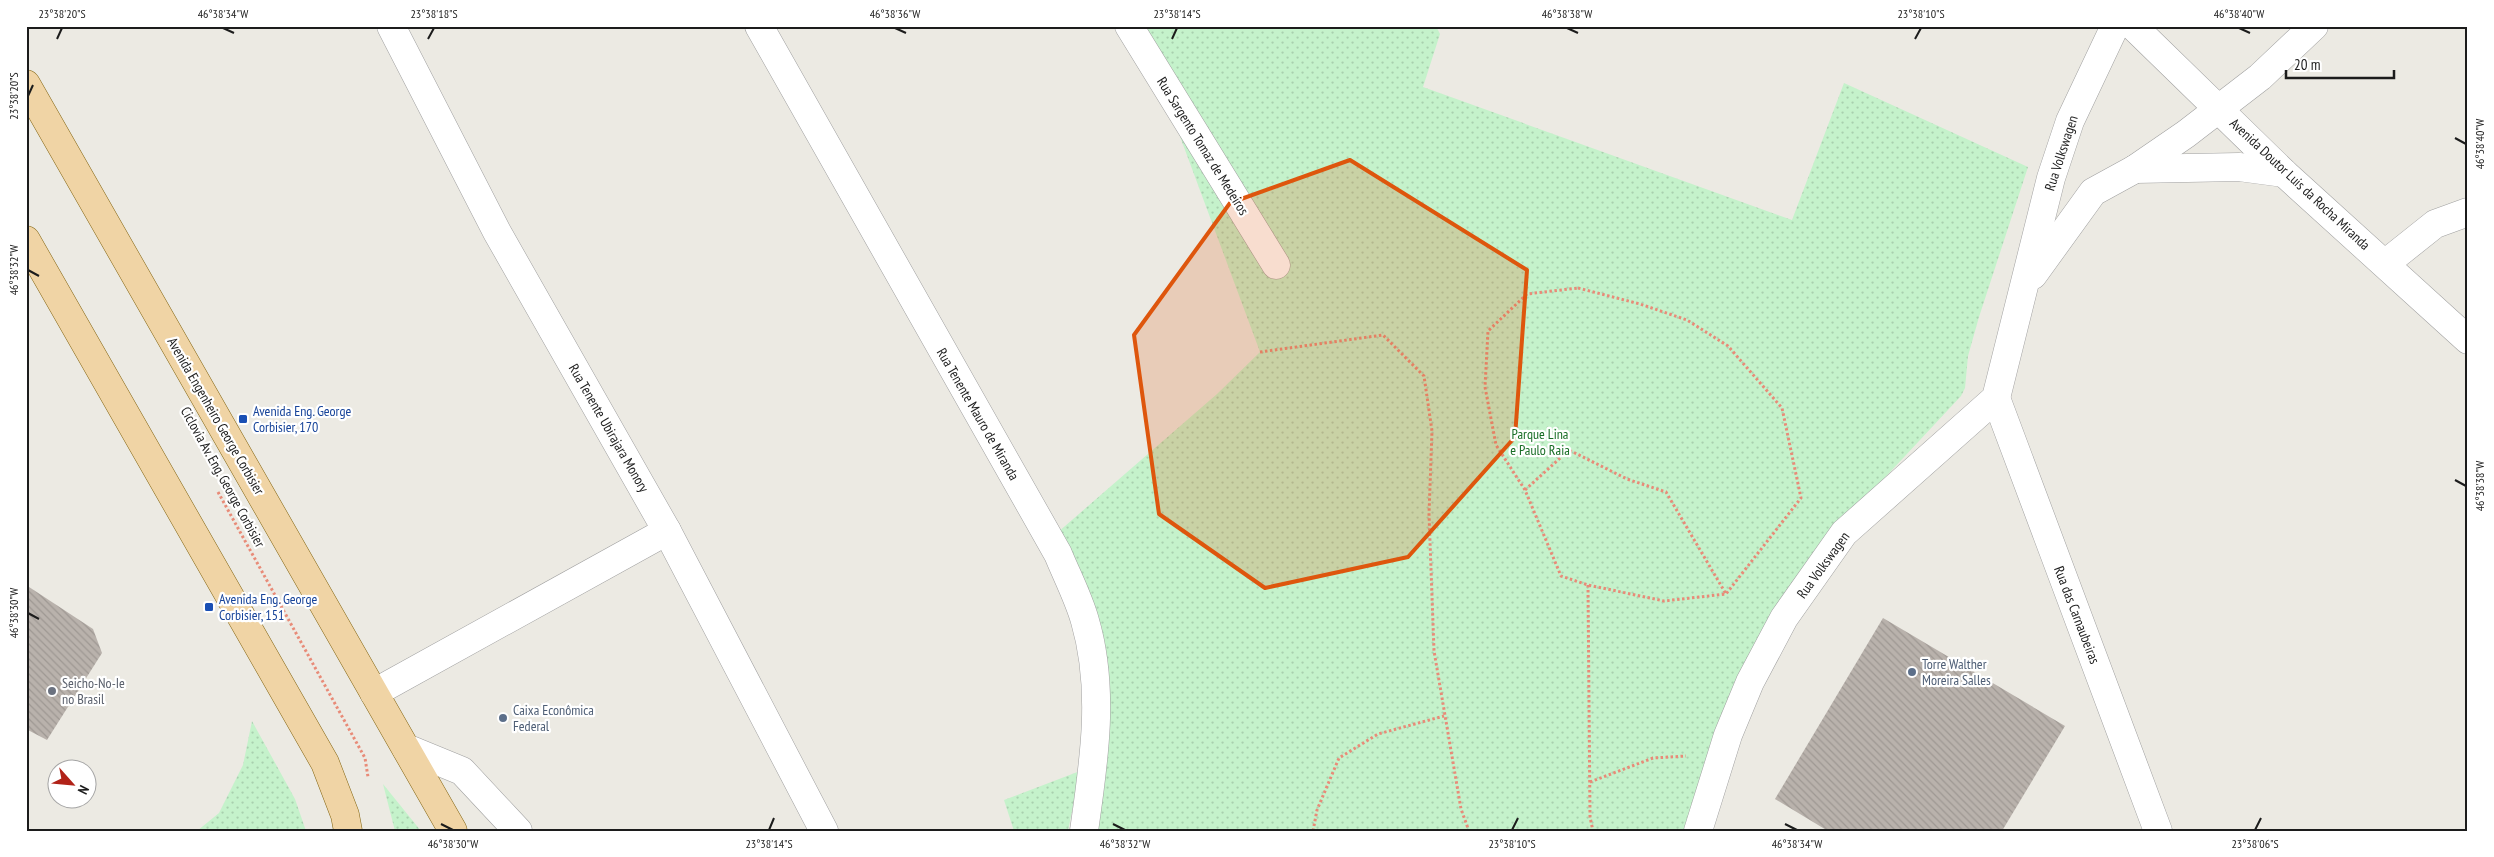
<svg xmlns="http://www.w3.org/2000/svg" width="2494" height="857" viewBox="0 0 2494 857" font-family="'PT Sans Narrow',sans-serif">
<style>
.park{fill:url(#park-dots)}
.building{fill:url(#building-back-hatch)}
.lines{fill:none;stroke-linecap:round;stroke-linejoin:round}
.minor-casing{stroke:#a0a0a0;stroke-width:29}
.major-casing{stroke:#836512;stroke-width:29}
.path{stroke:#e88b78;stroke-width:3;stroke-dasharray:2.5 2.5;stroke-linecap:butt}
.minor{stroke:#fff;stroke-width:28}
.major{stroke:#f0d4a5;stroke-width:28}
.marked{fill:#de560d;fill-opacity:0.2;stroke:#de560d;stroke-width:4;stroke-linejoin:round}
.ticks{fill:none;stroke:#1c1c1c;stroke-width:2}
.transit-dot{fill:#1a4fb4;stroke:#fff;stroke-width:2}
.service-dot{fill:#5c6f8a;stroke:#fff;stroke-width:2}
.worship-dot{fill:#6b7280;stroke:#fff;stroke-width:2}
.labels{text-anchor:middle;stroke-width:4.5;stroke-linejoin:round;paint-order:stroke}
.street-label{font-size:14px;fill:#1c1c1c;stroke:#fff}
.transit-label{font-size:14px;fill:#164399;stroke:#fff;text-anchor:start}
.park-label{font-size:14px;fill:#186d25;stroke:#fff}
.service-label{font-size:14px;fill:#4e5e75;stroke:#fff;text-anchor:start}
.worship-label{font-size:14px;fill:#5b616d;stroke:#fff;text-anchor:start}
.neatline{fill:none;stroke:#1c1c1c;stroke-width:2}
.ticks-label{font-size:12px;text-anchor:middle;fill:#1c1c1c}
</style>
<defs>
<pattern id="park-dots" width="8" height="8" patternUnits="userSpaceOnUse" patternTransform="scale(1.25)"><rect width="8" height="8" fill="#c5f2cb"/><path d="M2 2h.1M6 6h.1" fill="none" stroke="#a9cfae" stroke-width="1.8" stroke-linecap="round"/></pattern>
<pattern id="building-back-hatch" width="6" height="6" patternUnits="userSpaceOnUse" patternTransform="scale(1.25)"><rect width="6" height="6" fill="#b9b2ac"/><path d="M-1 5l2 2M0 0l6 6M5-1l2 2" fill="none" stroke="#9e9893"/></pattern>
</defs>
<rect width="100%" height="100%" fill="#eceae3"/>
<g class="park">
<polygon points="1139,26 1436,26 1440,34 1423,87 1792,220 1844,83 2028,167 1979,317 1968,356 1965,388 1961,396 1836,530 1691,831 1098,831 1108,734 1057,533 1217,394 1260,352"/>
<polygon points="252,721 295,799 306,831 197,831 219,813 243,765"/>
<polygon points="1080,771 1068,831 1014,831 1004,800"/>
<polygon points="383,784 421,831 395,831"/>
</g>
<g class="building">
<polygon points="26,585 93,629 102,653 47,740 26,729"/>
<polygon points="1883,618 2065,726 2002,831 1828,831 1775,799"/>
</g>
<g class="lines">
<defs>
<g id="minor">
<polyline points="391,26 497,232 667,531 824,831"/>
<path d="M759 26 1058 554C1067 576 1079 599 1085 621 1105 689 1094 762 1084 831"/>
<polyline points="1129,26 1276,265"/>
<polyline points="2133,26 2284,173 2468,340"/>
<polyline points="2135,169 2239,167 2284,173"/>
<polyline points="2386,263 2435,224 2468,212"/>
<polyline points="2033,275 2093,192 2135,169 2186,134 2260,77 2314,26"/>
<polyline points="1996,398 2158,831"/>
<polyline points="374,693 667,531"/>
<polyline points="406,748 462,771 518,831"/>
<polyline points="1698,831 1728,735 1750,682 1784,618 1844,533 1996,398 2051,178 2070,121 2115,26"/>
</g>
<g id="major">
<polyline points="26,84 453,831"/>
<polyline points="26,240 325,763 345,815 348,831"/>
</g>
</defs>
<use href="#minor" class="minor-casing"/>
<use href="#major" class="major-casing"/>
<g class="path">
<polygon points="1578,288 1640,304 1687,320 1728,346 1782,408 1801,498 1726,594 1664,601 1588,585 1561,576 1525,490 1496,445 1485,387 1488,331 1527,294"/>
<polyline points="1260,352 1383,335 1424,376 1432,431 1429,514 1434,651 1461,809 1469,831"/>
<polyline points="1525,490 1569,450 1627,479 1666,492 1726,594"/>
<polyline points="218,492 365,758 368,777"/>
<polyline points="1588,585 1590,817 1593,831"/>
<polyline points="1590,782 1653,758 1686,756"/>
<polyline points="1313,831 1317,810 1339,758 1378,734 1444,716"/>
</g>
<use href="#minor" class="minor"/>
<use href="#major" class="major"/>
</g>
<path class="marked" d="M1350 160 1527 270 1515 437 1408 557 1265 588 1159 514 1134 335 1230 203Z"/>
<path class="ticks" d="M223 28 234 33M895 28 906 33M1567 28 1578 33M2239 28 2250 33M57 39 62 28M428 39 434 28M1172 39 1177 28M1915 39 1921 28M28 96 33 85M2455 138 2466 144M28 270 39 276M2455 480 2466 486M28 613 39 619M441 824 453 830M1113 824 1125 830M1785 824 1797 830M769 830 774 818M1512 830 1518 818M2255 830 2261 818"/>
<g class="transit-dot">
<rect x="238" y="414" width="10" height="10" rx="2.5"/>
<rect x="204" y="602" width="10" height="10" rx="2.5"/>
</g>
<g class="service-dot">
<circle cx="1912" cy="672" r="5"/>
<circle cx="503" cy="718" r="5"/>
</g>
<circle class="worship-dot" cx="52" cy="691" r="5"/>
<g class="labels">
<g class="street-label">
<text transform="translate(1203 146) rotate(58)" y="5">Rua Sargento Tomaz de Medeiros</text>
<text transform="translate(2061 153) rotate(-72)" y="5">Rua Volkswagen</text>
<text transform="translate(2300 184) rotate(43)" y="5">Avenida Doutor Luis da Rocha Miranda</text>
<text transform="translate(978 414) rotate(60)" y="5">Rua Tenente Mauro de Miranda</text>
<text transform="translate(216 416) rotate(60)" y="5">Avenida Engenheiro George Corbisier</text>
<text transform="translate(609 428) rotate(60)" y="5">Rua Tenente Ubirajara Monory</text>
<text transform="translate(223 477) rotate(61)" y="5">Ciclovia Av. Eng. George Corbisier</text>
<text transform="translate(1823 565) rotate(-54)" y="5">Rua Volkswagen</text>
<text transform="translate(2077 615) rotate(69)" y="5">Rua das Carnaubeiras</text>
</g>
<g class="transit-label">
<text x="253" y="416">Avenida Eng. George<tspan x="253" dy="16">Corbisier, 170</tspan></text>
<text x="219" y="604">Avenida Eng. George<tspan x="219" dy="16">Corbisier, 151</tspan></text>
</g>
<g class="park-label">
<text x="1540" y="439">Parque Lina<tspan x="1540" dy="16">e Paulo Raia</tspan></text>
</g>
<g class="service-label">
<text x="1922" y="669">Torre Walther<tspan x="1922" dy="16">Moreira Salles</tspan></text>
<text x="513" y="715">Caixa Econômica<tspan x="513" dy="16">Federal</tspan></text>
</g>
<g class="worship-label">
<text x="62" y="688">Seicho-No-Ie<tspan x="62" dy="16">no Brasil</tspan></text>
</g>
</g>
<rect width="2494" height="857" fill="none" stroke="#ffffff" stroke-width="55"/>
<g transform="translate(72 784) rotate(117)"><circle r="24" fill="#ffffff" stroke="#a4a4a4"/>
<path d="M0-4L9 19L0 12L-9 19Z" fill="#b12218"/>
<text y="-8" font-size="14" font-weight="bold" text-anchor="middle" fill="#1c1c1c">N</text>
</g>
<path d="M2286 70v8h108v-8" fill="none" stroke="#1c1c1c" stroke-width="2.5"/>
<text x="2294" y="70" font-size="15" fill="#1c1c1c" stroke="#ffffff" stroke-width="4" paint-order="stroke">20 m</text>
<rect x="28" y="28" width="2438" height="802" class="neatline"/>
<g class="ticks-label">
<text x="62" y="18">23°38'20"S</text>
<text x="223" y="18">46°38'34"W</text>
<text x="434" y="18">23°38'18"S</text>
<text x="895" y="18">46°38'36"W</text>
<text x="1177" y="18">23°38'14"S</text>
<text x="1567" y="18">46°38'38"W</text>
<text x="1921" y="18">23°38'10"S</text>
<text x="2239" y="18">46°38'40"W</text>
<text transform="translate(14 96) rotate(-90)" y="4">23°38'20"S</text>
<text transform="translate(2480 144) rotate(-90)" y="4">46°38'40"W</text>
<text transform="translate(14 270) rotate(-90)" y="4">46°38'32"W</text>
<text transform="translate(2480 486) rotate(-90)" y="4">46°38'38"W</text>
<text transform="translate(14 613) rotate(-90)" y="4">46°38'30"W</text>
<text x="453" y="848">46°38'30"W</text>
<text x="769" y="848">23°38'14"S</text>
<text x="1125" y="848">46°38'32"W</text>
<text x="1512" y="848">23°38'10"S</text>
<text x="1797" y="848">46°38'34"W</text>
<text x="2255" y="848">23°38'06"S</text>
</g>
</svg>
